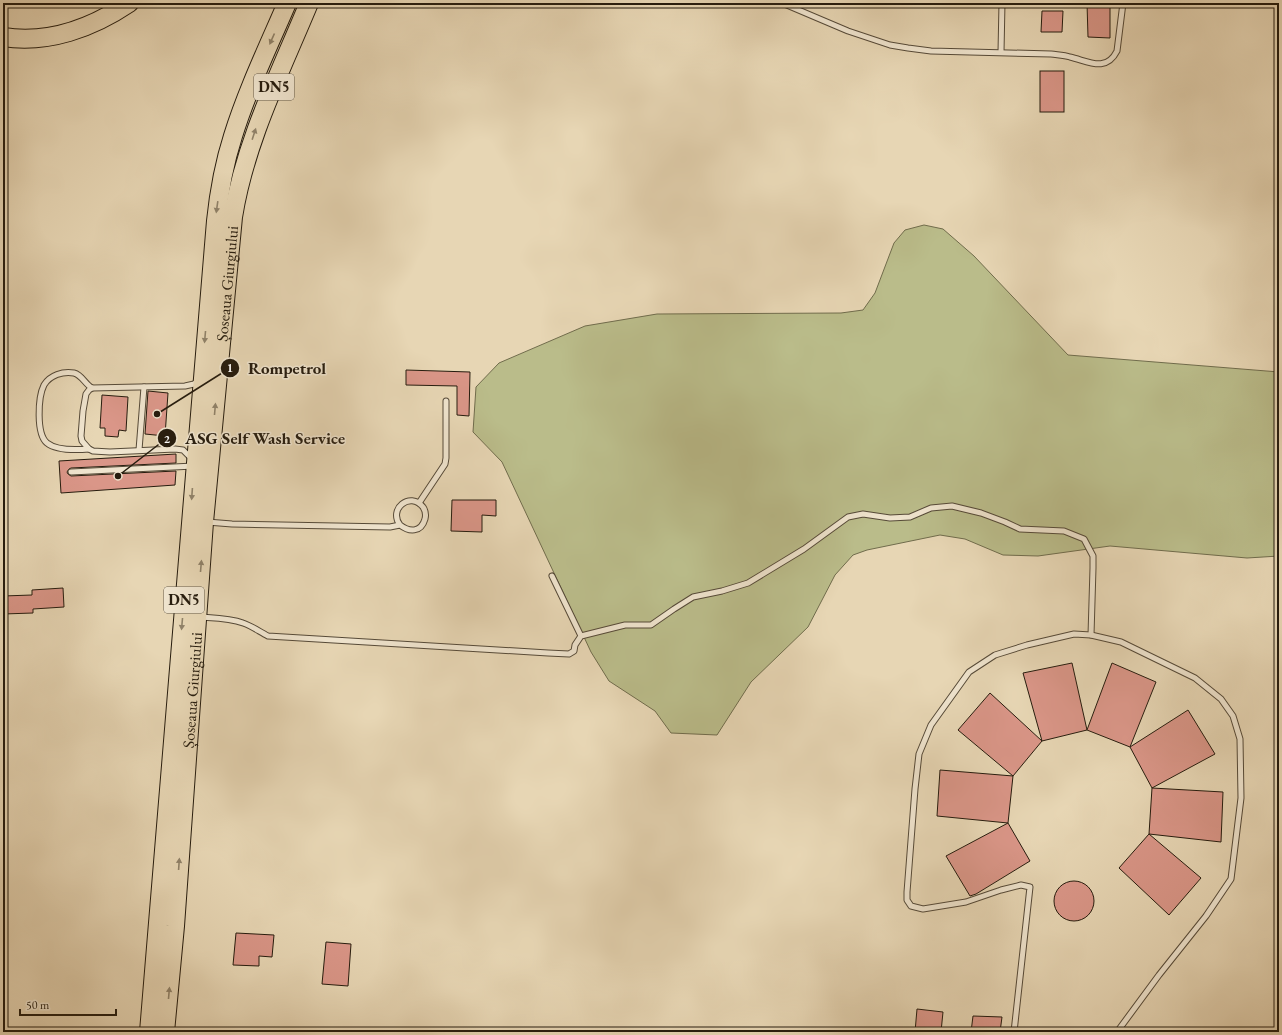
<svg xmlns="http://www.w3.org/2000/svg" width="1282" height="1035" viewBox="0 0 1282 1035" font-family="'EB Garamond',serif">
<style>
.green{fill:#babc8a;stroke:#706c4c}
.building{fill:#da9688;stroke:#261c0e}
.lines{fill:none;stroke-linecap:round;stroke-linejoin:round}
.lane-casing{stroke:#564a38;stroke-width:7}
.highway-casing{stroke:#261c0e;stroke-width:20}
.lane{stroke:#efe4ce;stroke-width:5}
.highway{stroke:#e7d6b4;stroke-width:18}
.oneway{fill:#908269}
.labels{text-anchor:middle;stroke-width:3;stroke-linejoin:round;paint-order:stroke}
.shield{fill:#efe4ce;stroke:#625848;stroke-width:1}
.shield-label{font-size:15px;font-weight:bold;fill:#261c0e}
.street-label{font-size:16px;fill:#261c0e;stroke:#efe4ce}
.leader{fill:none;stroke:#261c0e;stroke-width:1.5}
.callout-dot{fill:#261c0e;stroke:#efe4ce;stroke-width:1.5}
.mark-label{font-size:12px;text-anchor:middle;font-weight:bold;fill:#fff}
.callout-label{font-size:17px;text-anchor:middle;font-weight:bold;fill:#261c0e;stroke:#efe4ce;stroke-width:3;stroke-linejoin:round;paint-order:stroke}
</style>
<rect width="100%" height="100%" fill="#e7d6b4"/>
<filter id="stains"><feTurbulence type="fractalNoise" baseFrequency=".005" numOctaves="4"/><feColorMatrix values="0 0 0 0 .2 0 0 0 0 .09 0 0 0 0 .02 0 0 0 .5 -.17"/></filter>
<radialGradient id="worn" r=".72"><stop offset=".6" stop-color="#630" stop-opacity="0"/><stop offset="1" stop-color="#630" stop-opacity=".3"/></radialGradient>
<polygon class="green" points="924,225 943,229 974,256 1068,355 1279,372 1279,556 1247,558 1110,546 1038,556 1003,555 965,539 940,535 867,550 853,555 835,575 808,627 751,682 717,735 671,733 655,711 609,681 591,652 502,462 473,432 476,387 499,363 585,326 657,314 841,313 863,310 875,293 894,243 905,230"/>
<g class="building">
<polygon points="1087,3 1110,3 1110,38 1088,37"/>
<polygon points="1042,11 1063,11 1062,32 1041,32"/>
<rect x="1040" y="71" width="24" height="41"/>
<polygon points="406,370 470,372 469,416 457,415 457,386 406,385"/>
<polygon points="148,391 168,393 165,436 145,434"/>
<polygon points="102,395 128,397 126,431 119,430 118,437 105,436 105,428 100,428"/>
<polygon points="176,454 176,463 71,468 69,469 67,472 68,474 71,476 176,471 175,485 61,493 59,461"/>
<polygon points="452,500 496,500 496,516 482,515 482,532 451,531"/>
<polygon points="63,588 64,607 33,609 33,613 3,614 3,596 32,595 32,590"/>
<polygon points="1072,663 1087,730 1042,741 1023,673"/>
<polygon points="1112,663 1156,682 1130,747 1087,730"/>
<polygon points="990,693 1042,741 1013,776 958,730"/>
<polygon points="1188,710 1215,754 1152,788 1130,747"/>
<polygon points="940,770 1013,776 1008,823 937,816"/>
<polygon points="1152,788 1223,792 1221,842 1149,834"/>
<polygon points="1008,823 1030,861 976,894 970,896 946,856"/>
<polygon points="1149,834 1201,878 1169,915 1119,868"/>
<circle cx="1074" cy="901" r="20"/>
<polygon points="236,933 274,935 272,957 259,956 259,966 233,965"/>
<polygon points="326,942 351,944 348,986 322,984"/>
<polygon points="917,1009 943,1012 941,1032 915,1032"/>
<polygon points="973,1016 1002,1017 1000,1032 971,1032"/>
</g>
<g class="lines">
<defs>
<g id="lane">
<path d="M782 3 848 31 890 45 908 48 931 51 1051 54C1058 55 1064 55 1070 57 1088 61 1106 73 1117 51L1123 3"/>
<polyline points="1001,52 1002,3"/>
<path d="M89 449C77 450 57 451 47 443 36 434 38 397 44 385 50 375 63 371 74 373 82 375 85 384 92 388"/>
<polyline points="139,450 144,387"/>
<polyline points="191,458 183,450 175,449 110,452 93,451 89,449 82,441 81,436 83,411 86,394 89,390 92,388 185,386 194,384 199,380"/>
<polyline points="71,472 194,466"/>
<polyline points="419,503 445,464 446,458 446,401"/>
<path d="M207 522 232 524 390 527 400 525C409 532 421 533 425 519 426 515 425 510 423 507 410 491 388 509 400 525"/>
<polyline points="552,576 581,636"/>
<path d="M200 617C214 618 230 618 243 623 252 626 260 632 268 636L548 653 569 654 574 651 575 645 581 636 625 625H651L674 609 693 597 722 591 748 583 804 549 848 517 863 514 890 518 910 517 931 508 952 506 981 513 1005 522 1020 529 1064 531 1084 539 1093 556V568L1091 635"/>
<polyline points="1014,1032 1030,887 1021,885 1001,890 966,902 923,909 911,906 907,900 907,892 915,789 919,754 931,725 969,672 995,655 1027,645 1074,634 1091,635 1121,642 1195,678 1221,699 1233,716 1240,739 1241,798 1231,879 1206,916 1159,975 1117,1032"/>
</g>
<g id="highway">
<path d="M3 37C48 44 92 28 129 3"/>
<path d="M149 1032 216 221C219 192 224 164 233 136 247 91 268 47 287 3"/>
<path id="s1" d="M165 1032 175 926 204 522 233 217C245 142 280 73 309 3"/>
</g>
</defs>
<use href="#lane" class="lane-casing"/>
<use href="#highway" class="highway-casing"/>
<use href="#lane" class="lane"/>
<use href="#highway" class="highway"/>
</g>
<defs><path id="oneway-solid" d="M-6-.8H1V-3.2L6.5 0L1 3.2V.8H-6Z"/></defs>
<g class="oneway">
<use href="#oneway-solid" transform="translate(272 39) rotate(114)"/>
<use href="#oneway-solid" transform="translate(254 134) rotate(-72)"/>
<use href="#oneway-solid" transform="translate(217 207) rotate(98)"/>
<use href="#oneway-solid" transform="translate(205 337) rotate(95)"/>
<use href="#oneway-solid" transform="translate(215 409) rotate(-85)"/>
<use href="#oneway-solid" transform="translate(192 494) rotate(94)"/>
<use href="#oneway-solid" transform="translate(201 566) rotate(-85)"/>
<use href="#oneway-solid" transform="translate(182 624) rotate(95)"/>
<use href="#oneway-solid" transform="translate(179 864) rotate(-86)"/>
<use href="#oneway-solid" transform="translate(169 993) rotate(-85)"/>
</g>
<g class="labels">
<g class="shield">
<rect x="254" y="74" width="40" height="26" rx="3"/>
<rect x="164" y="587" width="40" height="26" rx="3"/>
</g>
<g class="shield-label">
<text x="274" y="92">DN5</text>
<text x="184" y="605">DN5</text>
</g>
<g class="street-label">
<text dy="6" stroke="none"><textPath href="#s1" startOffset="751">Șoseaua Giurgiului</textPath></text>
<text dy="6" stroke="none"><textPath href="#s1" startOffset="343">Șoseaua Giurgiului</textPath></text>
</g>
</g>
<path class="leader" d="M157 414L230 368M118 476L167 438"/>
<g class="callout-dot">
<circle cx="157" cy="414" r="4"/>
<circle cx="118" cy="476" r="4"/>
<circle cx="230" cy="368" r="10"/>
<circle cx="167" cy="438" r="10"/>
</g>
<g class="mark-label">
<text x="230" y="372">1</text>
<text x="167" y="443">2</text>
</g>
<g class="callout-label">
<text x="287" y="374">Rompetrol</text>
<text x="265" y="444">ASG Self Wash Service</text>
</g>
<rect width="1282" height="1035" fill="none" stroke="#e7d6b4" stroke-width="16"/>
<rect x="4" y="4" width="1274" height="1027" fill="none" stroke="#261c0e" stroke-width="2"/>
<rect x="8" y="8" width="1266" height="1019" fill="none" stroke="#261c0e"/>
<path d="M20 1009v6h96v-6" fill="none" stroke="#261c0e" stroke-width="2"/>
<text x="26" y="1009" font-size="12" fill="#261c0e" stroke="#efe4ce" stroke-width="3" paint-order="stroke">50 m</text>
<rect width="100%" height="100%" filter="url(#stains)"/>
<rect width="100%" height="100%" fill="url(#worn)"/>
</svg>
